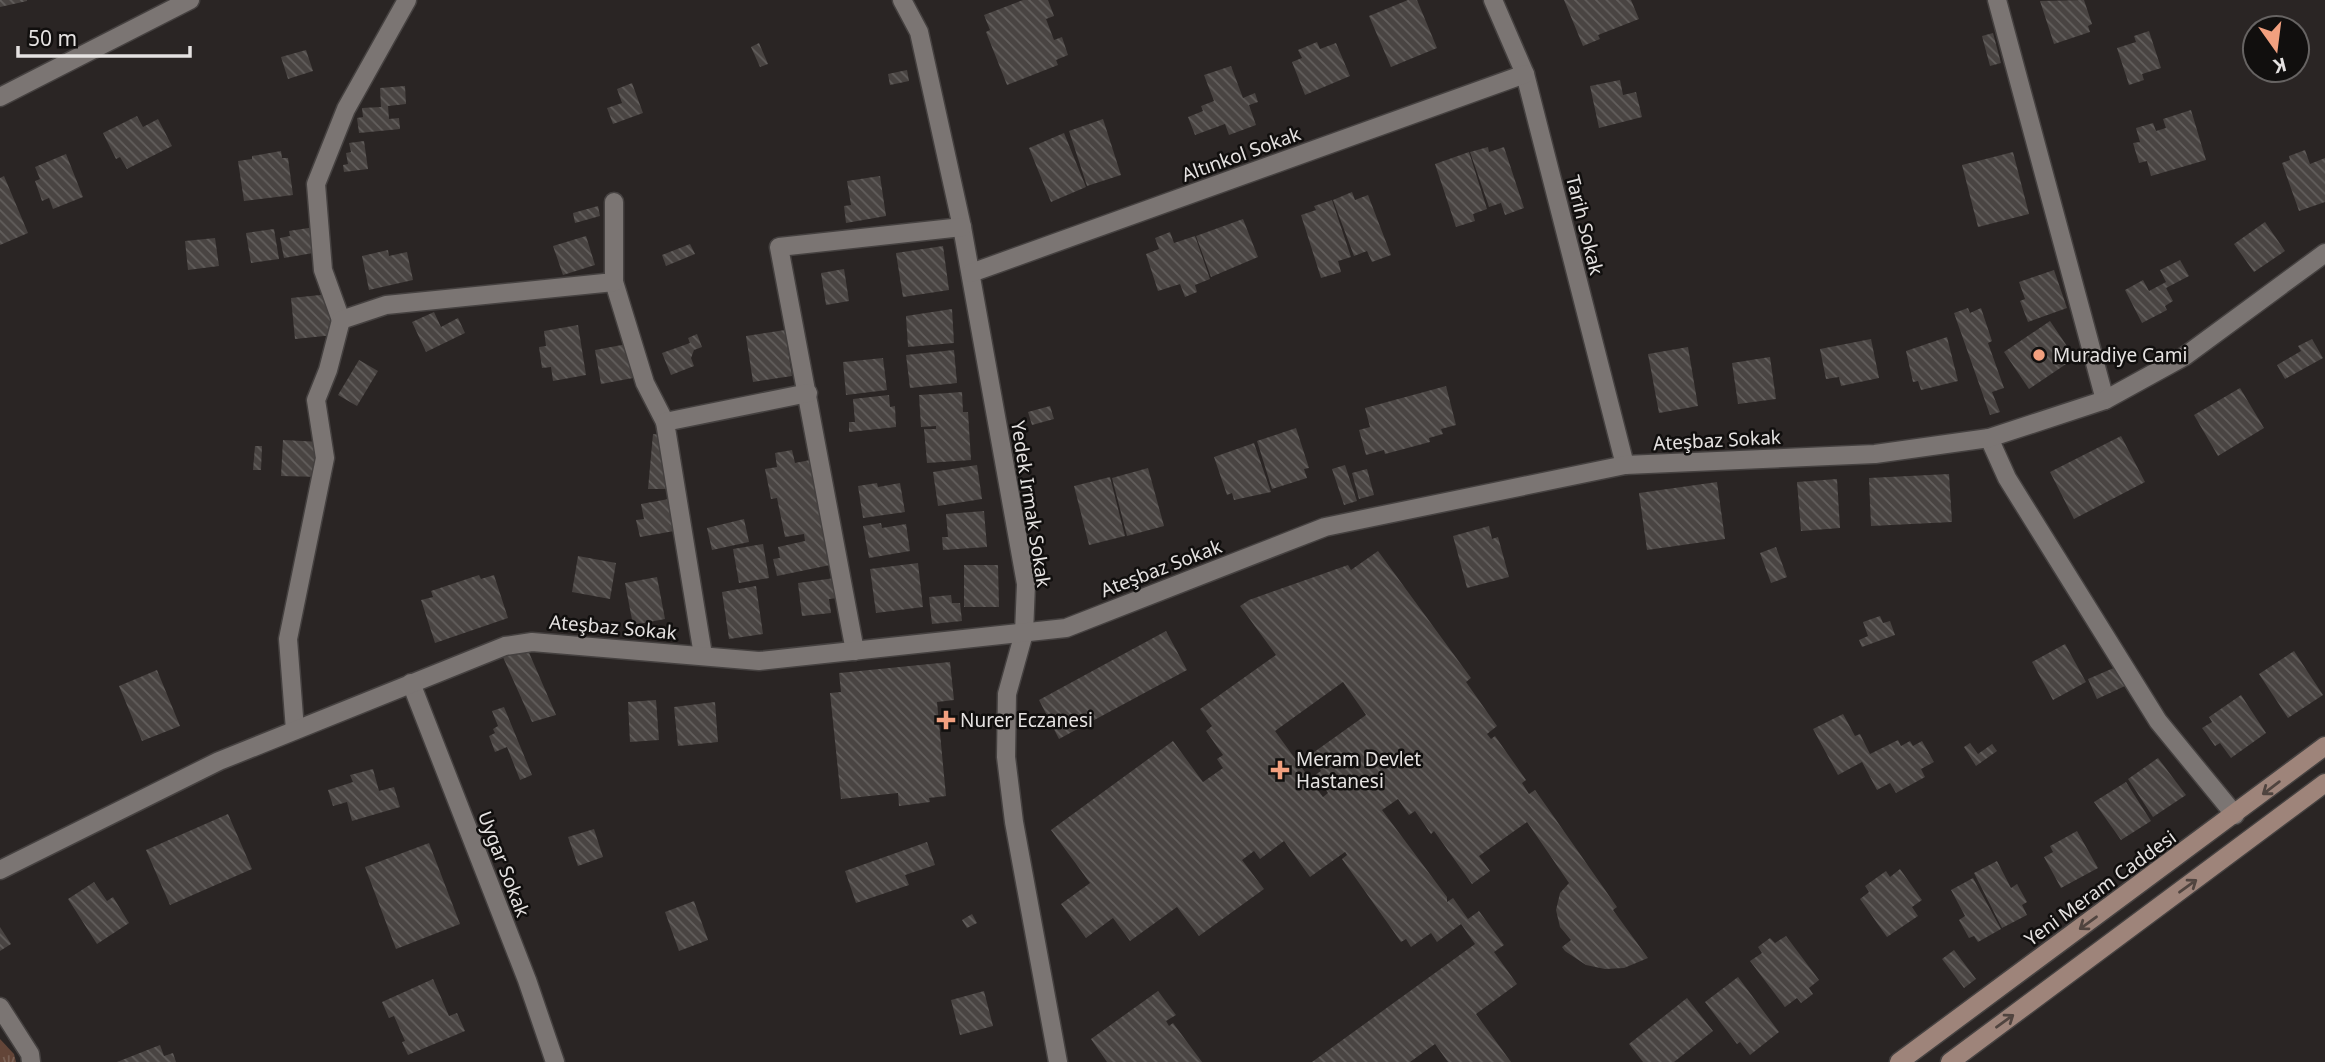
<svg xmlns="http://www.w3.org/2000/svg" width="2325" height="1062" viewBox="0 0 2325 1062" font-family="'Noto Sans',sans-serif">
<style>
.park{fill:url(#park-tufts)}
.building{fill:url(#building-back-hatch);fill-rule:evenodd}
.lines{fill:none;stroke-linecap:round;stroke-linejoin:round}
.minor-casing{stroke:#454140;stroke-width:21}
.tertiary-casing{stroke:#454140;stroke-width:21}
.secondary-casing{stroke:#454140;stroke-width:21}
.minor{stroke:#7b7573;stroke-width:18}
.tertiary{stroke:#7b7573;stroke-width:18}
.secondary{stroke:#9e847a;stroke-width:18}
.oneway{stroke:#50443f}
.poi-dot{fill:#f2a07f;stroke:#110f0e;stroke-width:2.5}
.labels{text-anchor:middle;stroke-width:5;stroke-linejoin:round;paint-order:stroke}
.street-label{font-size:19px;fill:#e5e2e1;stroke:#110f0e}
.poi-label{font-size:19px;fill:#e5e2e1;stroke:#110f0e;text-anchor:start}
</style>
<defs>
<pattern id="park-tufts" width="24" height="20" patternUnits="userSpaceOnUse" patternTransform="scale(1.75)"><rect width="24" height="20" fill="#634538"/><path d="M3 7l-1-3M5 7V3M7 7l1-3M15 17l-1-3M17 17v-4M19 17l1-3" fill="none" stroke="#796054"/></pattern>
<pattern id="building-back-hatch" width="6" height="6" patternUnits="userSpaceOnUse" patternTransform="scale(1.75)"><rect width="6" height="6" fill="#494442"/><path d="M-1 5l2 2M0 0l6 6M5-1l2 2" fill="none" stroke="#635f5d"/></pattern>
</defs>
<rect width="100%" height="100%" fill="#2a2524"/>
<polygon class="park" points="0,1039 14,1054 16,1062 0,1062"/>
<g class="building">
<polygon points="0,0 27,0 27,1 0,7"/>
<polygon points="1023,0 1048,0 1054,16 1046,19 1054,40 1062,37 1068,55 1056,60 1058,65 1007,85 986,32 990,30 984,15"/>
<polygon points="1408,0 1417,0 1437,48 1391,67 1369,16"/>
<polygon points="1564,0 1631,0 1639,19 1598,35 1600,39 1583,46"/>
<polygon points="2084,0 2092,24 2088,26 2090,32 2054,44 2040,1"/>
<polygon points="2149,31 2161,68 2142,74 2144,80 2129,85 2117,48 2136,42 2134,36"/>
<polygon points="1993,33 2001,63 1990,66 1982,36"/>
<polygon points="1317,42 1320,49 1336,43 1350,76 1305,95 1292,62 1302,58 1298,50"/>
<polygon points="759,43 768,64 760,67 751,47"/>
<polygon points="306,50 313,71 288,79 281,57"/>
<polygon points="1231,66 1243,98 1255,93 1258,102 1249,105 1256,125 1229,135 1225,124 1195,135 1188,117 1203,111 1201,106 1214,101 1204,75"/>
<polygon points="907,70 909,81 890,85 888,74"/>
<polygon points="1620,80 1623,95 1636,92 1642,117 1599,128 1590,86"/>
<polygon points="632,83 643,113 613,124 607,108 622,103 617,89"/>
<polygon points="405,86 406,104 388,106 389,119 399,118 400,129 359,133 357,118 363,117 362,108 381,107 380,88"/>
<polygon points="2191,110 2206,160 2151,176 2147,161 2139,163 2133,143 2140,142 2136,128 2153,123 2156,131 2166,128 2163,119"/>
<polygon points="137,116 143,127 158,119 172,146 127,169 120,157 116,159 103,133"/>
<polygon points="1103,119 1121,175 1087,186 1069,131"/>
<polygon points="1064,133 1086,187 1051,202 1029,148"/>
<polygon points="364,141 368,169 344,172 343,165 348,164 346,153 351,152 349,143"/>
<polygon points="1488,147 1489,152 1504,147 1524,208 1505,215 1501,203 1489,207 1470,152"/>
<polygon points="2305,150 2310,164 2325,158 2325,202 2299,211 2282,163 2290,160 2289,156"/>
<polygon points="281,151 282,158 288,158 293,195 244,201 238,161 252,159 252,156"/>
<polygon points="1469,152 1487,209 1473,214 1475,221 1456,227 1435,164"/>
<polygon points="2013,152 2029,214 1978,227 1962,165"/>
<polygon points="66,154 83,197 53,209 49,198 42,201 35,181 40,179 35,167"/>
<polygon points="4,176 28,233 0,245 0,178"/>
<polygon points="880,176 886,216 846,223 844,206 851,205 847,181"/>
<polygon points="1352,192 1355,200 1368,195 1391,255 1372,262 1367,251 1354,256 1333,200"/>
<polygon points="1332,200 1351,257 1338,261 1341,272 1321,278 1301,215 1316,210 1314,206"/>
<polygon points="598,206 600,216 575,223 573,213"/>
<polygon points="1243,219 1258,257 1211,277 1196,236"/>
<polygon points="2265,222 2285,251 2254,272 2234,244"/>
<polygon points="315,227 319,252 284,258 280,238 290,236 289,231"/>
<polygon points="274,229 279,259 251,263 246,233"/>
<polygon points="1170,232 1174,243 1195,236 1210,279 1195,285 1197,292 1185,297 1180,284 1158,291 1146,254 1159,249 1155,238"/>
<polygon points="586,236 595,265 563,275 553,246"/>
<polygon points="215,238 219,266 188,270 185,241"/>
<polygon points="690,244 695,254 666,266 662,255"/>
<polygon points="943,246 949,290 903,297 896,253"/>
<polygon points="388,250 389,256 407,252 413,280 369,290 362,256"/>
<polygon points="2180,260 2189,276 2166,288 2173,301 2165,306 2167,310 2142,323 2125,290 2143,280 2149,291 2166,282 2160,270"/>
<polygon points="844,269 849,301 826,305 821,273"/>
<polygon points="2054,270 2067,308 2028,322 2020,301 2025,299 2019,282"/>
<polygon points="330,294 334,335 295,339 291,298"/>
<polygon points="1968,308 1970,313 1981,308 1992,341 1988,343 2004,388 1992,392 2000,412 1990,415 1954,313"/>
<polygon points="952,309 954,343 908,347 906,316"/>
<polygon points="434,312 441,327 458,318 465,333 426,352 412,322"/>
<polygon points="2050,321 2075,358 2029,389 2004,352"/>
<polygon points="578,325 586,375 553,381 551,367 542,368 539,347 546,346 544,331"/>
<polygon points="785,330 792,376 753,382 746,336"/>
<polygon points="697,334 702,347 694,350 691,358 694,366 671,375 662,353 690,343 688,338"/>
<polygon points="1947,337 1958,381 1921,390 1918,381 1913,382 1906,351"/>
<polygon points="1871,339 1879,378 1841,386 1839,377 1826,379 1820,349"/>
<polygon points="2312,339 2323,358 2285,379 2277,365 2301,351 2298,346"/>
<polygon points="627,344 633,378 601,384 595,350"/>
<polygon points="1688,347 1698,406 1659,413 1648,354"/>
<polygon points="954,350 957,383 910,388 906,355"/>
<polygon points="1770,357 1776,399 1738,404 1732,363"/>
<polygon points="883,358 887,390 846,395 843,362"/>
<polygon points="359,360 378,371 357,406 338,395"/>
<polygon points="1446,386 1456,425 1441,429 1443,434 1429,438 1430,442 1385,454 1384,450 1366,455 1359,430 1370,427 1365,408"/>
<polygon points="2240,388 2264,428 2218,456 2194,415"/>
<polygon points="962,392 963,412 968,412 971,460 927,463 924,429 936,429 936,426 921,427 919,395"/>
<polygon points="889,395 890,407 895,406 896,427 849,432 849,422 855,422 853,399"/>
<polygon points="1050,406 1054,419 1032,425 1028,412"/>
<polygon points="1296,428 1309,468 1304,469 1307,478 1272,489 1257,441"/>
<polygon points="653,434 662,435 671,489 648,489"/>
<polygon points="2121,436 2145,482 2074,519 2050,472"/>
<polygon points="283,440 322,442 320,477 281,476"/>
<polygon points="1254,443 1271,492 1234,500 1232,493 1227,495 1214,457"/>
<polygon points="255,446 262,446 261,470 253,470"/>
<polygon points="792,450 795,463 810,460 835,564 777,576 773,559 780,558 778,547 805,541 804,534 785,537 777,498 771,499 765,469 777,467 775,453"/>
<polygon points="977,465 982,499 938,506 933,472"/>
<polygon points="1345,465 1357,501 1344,505 1332,469"/>
<polygon points="1148,468 1164,526 1127,536 1112,478"/>
<polygon points="1367,469 1374,495 1359,499 1352,473"/>
<polygon points="1949,474 1952,522 1871,526 1869,478"/>
<polygon points="1110,477 1125,536 1089,545 1074,486"/>
<polygon points="1837,479 1840,528 1801,531 1797,482"/>
<polygon points="1717,482 1725,539 1647,550 1639,493"/>
<polygon points="877,483 878,487 900,483 905,512 863,518 858,486"/>
<polygon points="674,498 680,530 640,537 636,520 644,519 641,504"/>
<polygon points="984,511 987,547 943,550 942,537 948,537 946,514"/>
<polygon points="744,519 749,542 712,550 707,528"/>
<polygon points="881,523 882,528 906,524 910,551 869,558 863,526"/>
<polygon points="1489,526 1492,539 1498,537 1509,577 1467,588 1453,536"/>
<polygon points="763,544 769,578 739,583 733,549"/>
<polygon points="1776,547 1787,577 1771,583 1760,553"/>
<path d="M1378 551 1471 678 1466 682 1497 726 1487 734 1491 739 1495 736 1526 780 1522 783 1529 794 1535 790 1547 807 1617 907 1613 910 1648 958 1624 968 1605 969 1586 965 1565 951 1562 947 1571 940 1560 927 1556 910 1560 893 1569 883 1527 822 1479 856 1490 871 1472 884 1434 831 1431 834 1415 811 1409 815 1398 799 1382 810 1447 897V902L1453 898 1468 919 1479 911 1504 945 1494 952 1517 984 1476 1014 1511 1062H1448L1435 1044 1410 1062H1312L1475 944 1461 924 1437 942 1431 933 1411 947 1406 939 1401 942 1342 859 1347 855 1345 852 1310 877 1284 841 1260 859 1254 851 1242 860 1264 889 1199 936 1177 907 1130 941 1113 918 1086 938 1061 904 1090 883 1051 830 1173 741 1203 782 1223 768 1217 759 1223 755 1206 731 1212 726 1200 709 1276 655 1240 606 1249 600 1348 565 1351 570ZM1343 682 1366 715 1310 755 1321 771 1315 775 1328 793 1323 797 1275 731Z"/>
<polygon points="578,556 616,563 610,599 572,592"/>
<polygon points="918,563 923,607 876,613 870,569"/>
<polygon points="964,565 998,565 999,607 964,607"/>
<polygon points="479,575 481,579 494,575 508,618 435,643 421,600 433,597 431,591"/>
<polygon points="657,577 665,619 633,625 625,583"/>
<polygon points="835,578 838,598 829,599 831,613 802,616 798,583"/>
<polygon points="756,586 763,634 729,639 722,592"/>
<polygon points="951,595 952,603 960,603 962,621 932,624 929,597"/>
<polygon points="1880,616 1883,623 1890,621 1895,635 1862,647 1859,640 1868,636 1863,622"/>
<polygon points="1166,631 1187,670 1059,739 1039,700"/>
<polygon points="2065,644 2086,682 2053,700 2032,662"/>
<polygon points="527,648 556,715 532,722 502,655"/>
<polygon points="2294,651 2323,695 2288,718 2259,674"/>
<polygon points="950,662 954,700 937,702 946,796 929,798 930,802 899,806 898,793 841,799 830,693 841,692 839,673"/>
<polygon points="2116,667 2125,686 2097,699 2088,679"/>
<polygon points="157,670 180,726 142,741 119,686"/>
<polygon points="2241,695 2266,733 2231,758 2220,743 2215,746 2202,728 2212,722 2209,717"/>
<polygon points="656,700 659,740 630,742 628,702"/>
<polygon points="715,702 718,742 678,746 674,707"/>
<polygon points="504,707 532,775 520,780 507,747 495,752 489,736 495,733 493,729 498,726 492,711"/>
<polygon points="1843,714 1855,736 1860,734 1870,754 1898,740 1901,746 1910,741 1913,746 1922,741 1934,762 1921,769 1925,777 1896,793 1890,783 1877,790 1862,762 1838,775 1813,729"/>
<polygon points="1970,743 1978,754 1992,744 1997,751 1976,766 1964,747"/>
<polygon points="2158,758 2186,795 2153,817 2128,779"/>
<polygon points="373,769 379,791 394,787 400,807 352,821 347,802 333,806 328,790 353,782 350,775"/>
<polygon points="2126,782 2151,821 2121,840 2094,802"/>
<polygon points="228,814 252,869 170,905 146,850"/>
<polygon points="594,829 603,857 578,866 568,837"/>
<polygon points="2077,831 2098,868 2061,888 2044,857 2053,852 2050,846"/>
<polygon points="927,842 935,865 905,875 909,885 856,903 845,871"/>
<polygon points="429,843 460,924 396,949 365,867"/>
<polygon points="1997,861 2011,888 2017,884 2027,902 2022,905 2027,915 2002,928 1974,873"/>
<polygon points="1900,869 1922,900 1912,907 1918,916 1887,937 1860,899 1869,892 1865,886 1886,871 1890,877"/>
<polygon points="1973,878 2001,929 1978,942 1974,936 1969,938 1959,920 1965,916 1951,890"/>
<polygon points="94,882 107,901 113,897 129,923 97,944 68,899"/>
<polygon points="694,901 708,940 679,951 665,912"/>
<polygon points="972,914 977,923 967,928 962,920"/>
<polygon points="0,927 11,944 0,951"/>
<polygon points="1786,936 1819,980 1809,988 1813,994 1801,1003 1797,998 1785,1007 1750,961 1762,953 1758,947 1770,938 1775,943"/>
<polygon points="1954,950 1976,979 1964,988 1942,959"/>
<polygon points="1738,977 1779,1032 1750,1055 1740,1042 1737,1044 1705,1002"/>
<polygon points="433,979 449,1016 457,1013 465,1031 408,1055 402,1042 405,1041 394,1016 389,1018 382,1002"/>
<polygon points="984,991 993,1026 960,1035 951,1000"/>
<polygon points="1158,991 1176,1015 1166,1021 1169,1026 1173,1023 1202,1062 1107,1062 1091,1039"/>
<polygon points="1687,998 1713,1031 1674,1062 1643,1062 1629,1044"/>
<polygon points="160,1045 164,1056 173,1053 176,1062 117,1062"/>
</g>
<g class="lines">
<defs>
<g id="minor">
<polyline points="902,0 919,32 962,227 1026,584 1024,633 1007,694 1006,757 1014,822 1058,1062"/>
<polyline points="1493,0 1525,74 1625,465"/>
<polyline points="1997,0 2105,400"/>
<polyline points="971,273 1525,74"/>
<polyline points="614,282 645,383 665,422"/>
<polyline points="341,320 323,270 316,184 346,109 407,0"/>
<polyline points="1989,438 2007,478 2158,721 2235,815"/>
<polyline points="855,651 779,247 962,227"/>
<polyline points="703,655 665,422 808,393"/>
<polyline points="411,683 527,980 555,1062"/>
<polyline points="295,730 288,639 325,458 316,400 328,370 341,320 386,305 614,282 614,202"/>
<polyline points="0,870 219,761 505,646 532,642 759,661 1066,628 1325,527 1625,465 1875,454 1989,438 2105,400 2185,356 2325,253"/>
<polyline points="0,1007 30,1054 31,1062"/>
</g>
<polyline id="tertiary" points="0,97 190,0"/>
<g id="secondary">
<polyline points="1899,1062 2325,746"/>
<polyline points="1950,1062 2325,783"/>
</g>
</defs>
<use href="#minor" class="minor-casing"/>
<use href="#tertiary" class="tertiary-casing"/>
<use href="#secondary" class="secondary-casing"/>
<use href="#minor" class="minor"/>
<use href="#tertiary" class="tertiary"/>
<use href="#secondary" class="secondary"/>
</g>
<defs><path id="oneway-shaft" d="M-6 0H5M1.5-3L5.5 0L1.5 3" fill="none" stroke-width="1.6" stroke-linecap="round" stroke-linejoin="round" transform="scale(1.75)"/></defs>
<g class="oneway">
<use href="#oneway-shaft" transform="translate(2271 788) rotate(143)"/>
<use href="#oneway-shaft" transform="translate(2188 886) rotate(-36)"/>
<use href="#oneway-shaft" transform="translate(2088 923) rotate(144)"/>
<use href="#oneway-shaft" transform="translate(2005 1021) rotate(-36)"/>
</g>
<g class="poi-dot">
<circle cx="2039" cy="355" r="7"/>
<path d="M942.5 709.5h7v7h7v7h-7v7h-7v-7h-7v-7h7z"/>
<path d="M1276.5 759.5h7v7h7v7h-7v7h-7v-7h-7v-7h7z"/>
</g>
<g class="labels">
<g class="street-label">
<text transform="translate(1241 154) rotate(-20)" y="7">Altınkol Sokak</text>
<text transform="translate(1585 225) rotate(76)" y="7">Tarih Sokak</text>
<text transform="translate(1717 440) rotate(-3)" y="7">Ateşbaz Sokak</text>
<text transform="translate(1031 504) rotate(81)" y="7">Yedek Irmak Sokak</text>
<text transform="translate(1161 568) rotate(-21)" y="7">Ateşbaz Sokak</text>
<text transform="translate(613 627) rotate(5)" y="7">Ateşbaz Sokak</text>
<text transform="translate(504 864) rotate(69)" y="7">Uygar Sokak</text>
<text transform="translate(2100 888) rotate(-36)" y="7">Yeni Meram Caddesi</text>
</g>
<g class="poi-label">
<text x="2053" y="362">Muradiye Cami</text>
<text x="960" y="727">Nurer Eczanesi</text>
<text x="1296" y="766">Meram Devlet<tspan x="1296" dy="22">Hastanesi</tspan></text>
</g>
</g>
<g transform="translate(2276 49) rotate(166)"><circle r="33" fill="#110f0e" stroke="#666362" stroke-width="2"/>
<path d="M0-5L12 26L0 18L-12 26Z" fill="#f2a07f"/>
<text y="-10" font-size="19" font-weight="bold" text-anchor="middle" fill="#e5e2e1">K</text>
</g>
<path d="M18 46v10h172v-10" fill="none" stroke="#e5e2e1" stroke-width="3.5"/>
<text x="28" y="46" font-size="21" fill="#e5e2e1" stroke="#110f0e" stroke-width="5" paint-order="stroke">50 m</text>
</svg>
